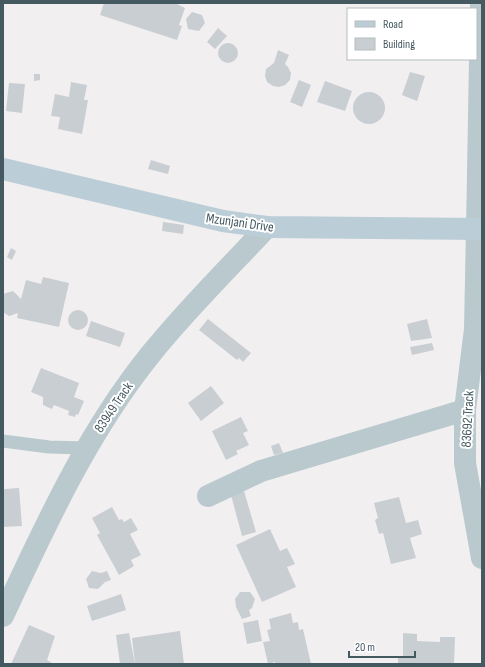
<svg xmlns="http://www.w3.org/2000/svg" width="485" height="667" viewBox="0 0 485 667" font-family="'Sofia Sans Condensed',sans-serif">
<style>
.building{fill:#c9ced3}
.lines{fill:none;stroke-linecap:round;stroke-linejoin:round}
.service{stroke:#b9c9ce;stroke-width:13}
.minor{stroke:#b9c9ce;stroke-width:22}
.tertiary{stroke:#b9c9ce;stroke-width:22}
.secondary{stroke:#bbcdd6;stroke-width:22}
.labels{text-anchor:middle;stroke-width:4;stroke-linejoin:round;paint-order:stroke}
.street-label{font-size:14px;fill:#455960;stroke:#fff}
</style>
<rect width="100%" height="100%" fill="#f2eff0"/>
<g class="building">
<polygon points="104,3 175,3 185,8 179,25 182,26 177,40 100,15"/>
<polygon points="192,12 202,15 205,23 199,31 188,29 186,19"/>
<polygon points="218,28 227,36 215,49 207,42"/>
<circle cx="228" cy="53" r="10"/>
<polygon points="278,50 289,55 285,64 288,67 291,73 290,80 285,85 279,87 273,86 267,82 265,76 266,69 274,63"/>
<polygon points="410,72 425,76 417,101 402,95"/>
<polygon points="34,74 40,74 40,80 34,81"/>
<polygon points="299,80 311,85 302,107 290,102"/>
<polygon points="325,81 352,91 345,111 317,102"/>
<polygon points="71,82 87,85 84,100 88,100 82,134 58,129 60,117 51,116 55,94 69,97"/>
<polygon points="9,83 25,84 22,113 6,111"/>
<circle cx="369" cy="108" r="16"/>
<polygon points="151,160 170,166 168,174 148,169"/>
<polygon points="163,222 184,225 183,234 162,231"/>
<polygon points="11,248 16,251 12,260 7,257"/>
<polygon points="43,277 69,283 59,327 17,318 18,313 9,316 3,312 3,294 13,291 21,299 26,280 41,284"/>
<circle cx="78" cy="320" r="10"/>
<polygon points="208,319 251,353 243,362 239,358 237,360 199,330"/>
<polygon points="427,319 432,338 411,341 407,324"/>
<polygon points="91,321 125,333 120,347 86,336"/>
<polygon points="432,343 434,350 412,355 410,347"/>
<polygon points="41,368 79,383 74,397 84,401 78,415 76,414 75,417 68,415 69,411 54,405 52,409 43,405 43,397 31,392"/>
<polygon points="211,386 224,403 201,421 188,403"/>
<polygon points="241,417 248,431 243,433 249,445 236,451 238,454 226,460 212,431"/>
<polygon points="279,443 283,453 274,455 271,446"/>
<polygon points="19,488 22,526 3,527 3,491 5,489"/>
<polygon points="244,491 256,532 242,536 231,495"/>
<polygon points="399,497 406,523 418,520 422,534 410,538 416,558 391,564 383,533 379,534 375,520 378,518 374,503"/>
<polygon points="112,507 119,520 122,519 124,522 131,518 138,530 130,534 141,555 131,560 134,566 119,575 97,535 100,533 92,518"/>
<polygon points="270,529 280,551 287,548 295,564 287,567 296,587 262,602 236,545"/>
<polygon points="92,571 101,573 107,571 111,580 105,582 98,589 89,588 86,579"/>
<polygon points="240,592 250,592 255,599 252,608 249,610 251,616 242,619 236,607 235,599"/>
<polygon points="121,594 126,610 92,621 87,606"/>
<polygon points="291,613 293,623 298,622 299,630 303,629 311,664 275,664 275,662 268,664 263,642 270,641 267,630 271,629 269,619"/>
<polygon points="258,620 262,641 247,644 243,623"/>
<polygon points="29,625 55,636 47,660 52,663 52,664 11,664"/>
<polygon points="180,631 184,664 135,664 132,638"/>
<polygon points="129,633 135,664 120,664 116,635"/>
<polygon points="403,633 417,634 417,641 440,642 440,637 455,637 454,664 398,664 398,657 403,657"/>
</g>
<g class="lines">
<polyline class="service" points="3,441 49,447 86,448"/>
<g class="minor">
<polyline points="477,230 475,329 465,410 465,463 482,558"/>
<polyline points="208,496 261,471 465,410"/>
<path d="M3 616C45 526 87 433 150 355 186 310 227 270 267 227"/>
</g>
<polyline class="tertiary" points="477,230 481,3"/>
<polyline class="secondary" points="3,169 223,221 267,227 482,229"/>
</g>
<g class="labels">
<g class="street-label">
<text transform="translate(240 222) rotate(8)" y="5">Mzunjani Drive</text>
<text transform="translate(113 407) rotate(-56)" y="5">83949 Track</text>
<text transform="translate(467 419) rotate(-87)" y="5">83692 Track</text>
</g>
</g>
<rect width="485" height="667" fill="none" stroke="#455960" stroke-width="8"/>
<rect x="347" y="8" width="130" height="52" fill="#ffffff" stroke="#b5bdbf"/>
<rect x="355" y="21" width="20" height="6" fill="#bbcdd6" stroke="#b5bdbf"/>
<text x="383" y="28" font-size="12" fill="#455960">Road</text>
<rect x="355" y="38" width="20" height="12" fill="#c9ced3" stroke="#b5bdbf"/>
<text x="383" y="48" font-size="12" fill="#455960">Building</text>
<path d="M349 651v6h66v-6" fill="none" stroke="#455960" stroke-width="2"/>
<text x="355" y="651" font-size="12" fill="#455960" stroke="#ffffff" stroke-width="3" paint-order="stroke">20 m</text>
</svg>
